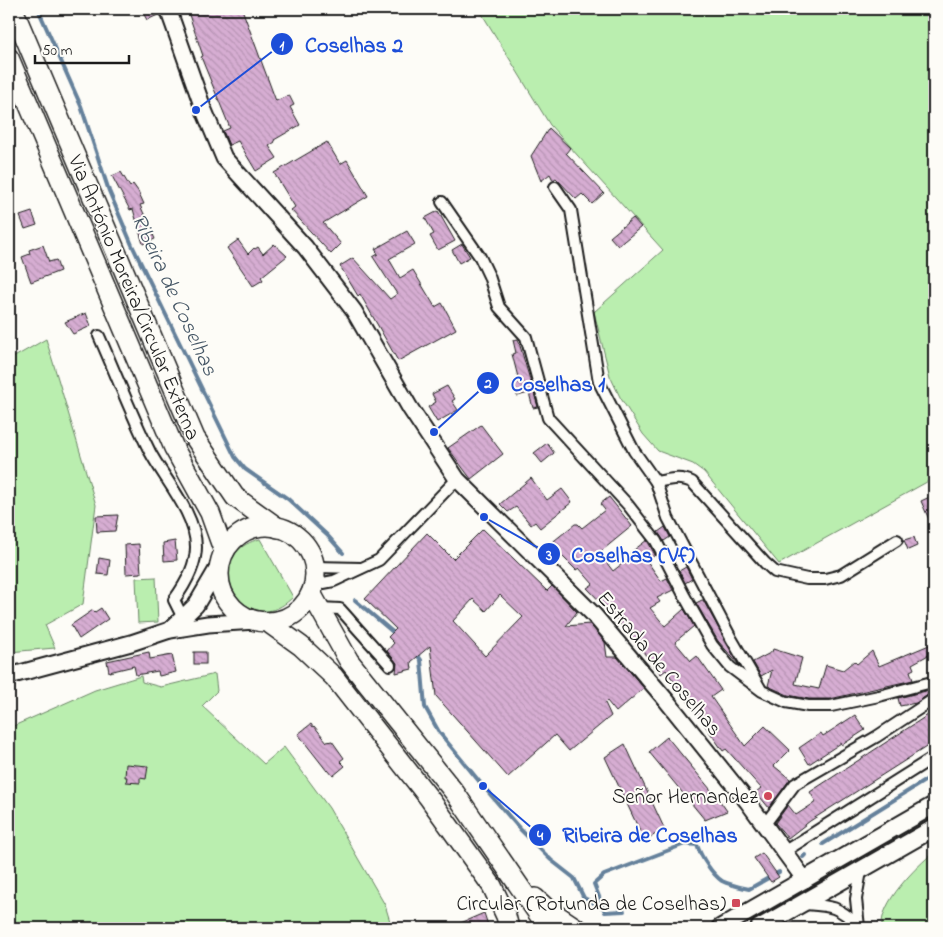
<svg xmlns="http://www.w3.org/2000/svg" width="943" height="937" viewBox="0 0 943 937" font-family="'Indie Flower',sans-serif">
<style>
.grass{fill:#baeeaf;stroke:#6b8566}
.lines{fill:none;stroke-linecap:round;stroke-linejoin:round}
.stream{stroke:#65819b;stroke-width:4}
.building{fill:url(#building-back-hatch);stroke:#1c1c1c;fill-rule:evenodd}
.street-casing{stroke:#1c1c1c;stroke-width:14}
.secondary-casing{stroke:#1c1c1c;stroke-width:19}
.primary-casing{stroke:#1c1c1c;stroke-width:20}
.highway-casing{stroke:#1c1c1c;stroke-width:22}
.street{stroke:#fdfcf7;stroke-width:10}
.secondary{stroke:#fdfcf7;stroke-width:15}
.primary{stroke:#fdfcf7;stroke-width:16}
.highway{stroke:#fdfcf7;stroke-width:19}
.poi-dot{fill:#d1495b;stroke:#fdfcf7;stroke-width:2}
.labels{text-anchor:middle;stroke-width:4;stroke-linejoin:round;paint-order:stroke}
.street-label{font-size:21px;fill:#1c1c1c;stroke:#fdfcf7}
.poi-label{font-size:21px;fill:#1c1c1c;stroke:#fdfcf7;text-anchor:end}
.water-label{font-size:22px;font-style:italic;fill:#465766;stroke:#fdfcf7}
.leader{fill:none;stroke:#1d4ed8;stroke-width:2}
.callout-dot{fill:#1d4ed8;stroke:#fdfcf7;stroke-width:2}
.mark-label{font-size:15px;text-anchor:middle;font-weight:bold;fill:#fff}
.callout-label{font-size:22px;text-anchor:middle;font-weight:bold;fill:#1d4ed8;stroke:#fdfcf7;stroke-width:4;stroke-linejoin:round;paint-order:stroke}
</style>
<defs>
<pattern id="building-back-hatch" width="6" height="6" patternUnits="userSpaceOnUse" patternTransform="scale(1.25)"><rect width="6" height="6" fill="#d6add2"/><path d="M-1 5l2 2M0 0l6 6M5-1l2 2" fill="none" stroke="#b794b4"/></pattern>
</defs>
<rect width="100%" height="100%" fill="#fdfcf7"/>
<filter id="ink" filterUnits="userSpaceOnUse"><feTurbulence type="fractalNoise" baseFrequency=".02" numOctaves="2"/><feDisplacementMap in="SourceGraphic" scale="10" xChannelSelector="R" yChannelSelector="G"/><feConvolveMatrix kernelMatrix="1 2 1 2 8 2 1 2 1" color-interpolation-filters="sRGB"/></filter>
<g filter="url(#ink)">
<g class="grass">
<polygon points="479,9 934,9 934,478 779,564 704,472 693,464 658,451 643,434 620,397 610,376 594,312 663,250 550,125"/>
<polygon points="46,339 96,505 83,604 45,625 55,648 9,652 9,360"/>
<path d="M260 539 293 597C246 645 194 555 260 539Z"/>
<polygon points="156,577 158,622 138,623 136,578"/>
<polygon points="215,674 217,691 202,706 264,764 284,747 329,808 385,905 392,928 9,928 9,728 95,690 141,676 142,682 161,687"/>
<path d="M934 852V928H882C879 903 916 867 934 852Z"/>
</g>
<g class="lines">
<g class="stream">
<polyline points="38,9 81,106 109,191 132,245 235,457 245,469 288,499 328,536 343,553"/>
<polyline points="355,600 395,634"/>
<polyline points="415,652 421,660 425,707 439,732 483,786 520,829 551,860 574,878 584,898 602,907"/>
<polyline points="823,844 934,775"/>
<polyline points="803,857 805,855"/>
<path d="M624 911 605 912 594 884 604 875 685 844 697 845C701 857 712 874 722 881 730 885 740 887 749 889L779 872"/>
</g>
</g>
<g class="building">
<polygon points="141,9 159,9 160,14 147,20"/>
<polygon points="187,9 242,9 276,101 289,95 294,105 290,107 300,125 274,140 275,142 269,146 277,158 256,171 238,141 229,145 223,131 230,128 201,57 203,56"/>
<polygon points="549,128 570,148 566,153 604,193 592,204 582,194 576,199 556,178 553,180 550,174 541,181 531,156"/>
<polygon points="327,142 340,164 347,160 368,196 323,223 341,244 331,254 291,210 295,207 274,173"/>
<polygon points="121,172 130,187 133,184 138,191 144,204 140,205 155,239 143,244 133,209 130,210 112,176"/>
<polygon points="438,211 455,241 438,250 430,236 434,234 425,218"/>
<polygon points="32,212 37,225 25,229 20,216"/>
<polygon points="633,218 641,227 618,246 610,237"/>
<polygon points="407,231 415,244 389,259 400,278 413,270 435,307 442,303 456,329 398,361 360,294 358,296 340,266 353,258 390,299 397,294 373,257 378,254 375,249"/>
<polygon points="238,240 248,254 254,248 255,249 258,247 263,254 274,244 287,256 261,277 263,280 253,286 227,248"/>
<polygon points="462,244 470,257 459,263 452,250"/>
<polygon points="43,245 49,262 56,260 60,271 31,282 22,257 30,254 29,250"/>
<polygon points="86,313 91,326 73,334 65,322"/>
<polygon points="518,339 538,407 533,408 529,393 517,396 514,384 519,381 512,354 516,353 513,340"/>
<polygon points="447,386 455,399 452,401 458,410 437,422 428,407 436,402 432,394"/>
<polygon points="481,425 503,454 471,479 448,448"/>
<polygon points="547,443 554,453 542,463 534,453"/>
<polygon points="531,478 547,500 562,489 572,502 540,528 535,522 531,525 516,507 508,512 500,504"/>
<polygon points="934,495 934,531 921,501"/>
<polygon points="609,497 632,526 599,553 613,571 632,556 630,553 647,540 655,555 647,561 661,581 667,578 673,590 657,598 660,602 650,608 665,626 684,609 694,626 675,642 691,661 697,656 721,690 711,697 745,746 765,726 790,750 774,766 790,779 769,808 756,792 761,788 726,749 723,751 666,670 661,674 612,614 587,588 593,584 579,568 576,570 550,544 575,524 578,524 582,528 605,510 600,504"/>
<polygon points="118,515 115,531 97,532 96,516"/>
<polygon points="665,527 670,537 664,541 658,532"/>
<path d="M483 529 547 591 552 586 577 612 566 626 590 624 605 642 607 657H617L644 688 616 712 607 701 605 703 611 716 569 751 555 735 508 777 436 696 430 646 411 662 412 669 396 673 397 663 387 651 394 643 388 637 396 629 365 599 427 533 453 559ZM500 595 523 617 485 656 453 621 473 599 486 611Z"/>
<polygon points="914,537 917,546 908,550 904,540"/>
<polygon points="175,541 177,560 164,561 163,543"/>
<polygon points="139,544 141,573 126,574 125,545"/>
<polygon points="99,558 110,560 108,575 97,574"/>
<polygon points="686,567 692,579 685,583 679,571"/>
<polygon points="702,600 703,600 739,665 718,641 696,603"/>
<polygon points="101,608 108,619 79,639 71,625 93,610 95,612"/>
<polygon points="934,643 934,652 912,664 914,669 910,671 913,680 830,699 809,699 788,695 768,686 772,670 761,676 753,662 772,652 773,649 802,658 795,684 819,689 826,665 843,670 854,661 857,664 872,651 879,666"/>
<polygon points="149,652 150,659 172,655 176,672 159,676 158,671 136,675 134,666 109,672 107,661"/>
<rect x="194" y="652" width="12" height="12"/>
<polygon points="926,691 929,694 916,703 900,706 898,698"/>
<polygon points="934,711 934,742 810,821 788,838 775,823 788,805 796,815 816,802 810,792"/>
<polygon points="855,715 865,730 842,745 841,743 809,764 799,748 821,733 823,736"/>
<polygon points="311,724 313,727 314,726 327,742 332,741 344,758 340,761 345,766 333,776 328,770 327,771 298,734"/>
<polygon points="667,737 720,801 727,811 705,820 649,752"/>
<polygon points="625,744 665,830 644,840 605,757"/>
<polygon points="126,764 148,766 146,779 140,778 140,783 126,782 127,777 125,777"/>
<polygon points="762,853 779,877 771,882 754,858"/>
<polygon points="484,913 489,928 449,928"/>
</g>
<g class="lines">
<defs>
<g id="street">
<polyline points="555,187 571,210 599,382 634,451 656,482 668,518 731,638 760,688"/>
<polyline points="442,202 480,257 489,276 499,307 526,337 548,418 628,505 656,541 685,597 712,645 730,667 762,691 786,702 808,706 831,706 879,696 928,683 934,686"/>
<path d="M99 336C116 374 131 414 150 452 165 480 196 514 196 547 196 566 185 585 174 600L183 618"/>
<path d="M656 482C669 480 679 476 692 482L765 563 775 572 807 579H825L841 575 897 540"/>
<polyline points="314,567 361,568"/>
<polyline points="313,585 334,581 379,560 457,479"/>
<polyline points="320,608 340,609 390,665"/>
<polyline points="765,824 795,784 876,737 934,699"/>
<polyline points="785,851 934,757"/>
<path d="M803 904C831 906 836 905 858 925"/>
<polyline points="859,927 856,899 861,871"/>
</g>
<g id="secondary">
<polyline points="168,9 203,108 224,158 305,247 354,311 410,408 457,479 594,615 666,700 747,801 805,880"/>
<polyline points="170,630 196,605 220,564"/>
<polyline points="9,676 131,643 170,630 208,624 256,621"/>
</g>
<g id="primary">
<polyline points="720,928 934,805"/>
<polyline points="759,928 934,828"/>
</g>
<g id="highway">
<polyline points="13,9 195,438 235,497 278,528"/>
<polyline points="9,58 174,448 210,513 224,552"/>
<circle cx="267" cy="574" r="48"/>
<polyline points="311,593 349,661 455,793 548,928"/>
<polyline points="269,623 301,646 334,677 429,798 492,886 506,916 509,928"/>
<polyline points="535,898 546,908 576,928"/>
</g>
</defs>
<use href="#street" class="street-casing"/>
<use href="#secondary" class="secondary-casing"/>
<use href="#primary" class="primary-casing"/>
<use href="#highway" class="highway-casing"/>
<use href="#street" class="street"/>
<use href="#secondary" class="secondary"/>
<use href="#primary" class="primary"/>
<use href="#highway" class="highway"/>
</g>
</g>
<g class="poi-dot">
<circle cx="768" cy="796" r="5"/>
<rect x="731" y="898" width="10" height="10" rx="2.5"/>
</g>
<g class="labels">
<g class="street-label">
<text transform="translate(135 297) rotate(67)" y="7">Via António Moreira/Circular Externa</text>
<text transform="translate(660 663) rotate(50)" y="7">Estrada de Coselhas</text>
</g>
<g class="poi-label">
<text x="758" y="803">Señor Hernandez</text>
<text x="726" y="910">Circular (Rotunda de Coselhas)</text>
</g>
<g class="water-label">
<text transform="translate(176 294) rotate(65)" y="8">Ribeira de Coselhas</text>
</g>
</g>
<path class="leader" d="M196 110L282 44M434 432L488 383M484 517L549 554M483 786L540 835"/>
<g class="callout-dot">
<circle cx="196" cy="110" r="5"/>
<circle cx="434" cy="432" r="5"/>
<circle cx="484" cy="517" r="5"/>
<circle cx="483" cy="786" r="5"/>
<circle cx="282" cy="44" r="12"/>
<circle cx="488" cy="383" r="12"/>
<circle cx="549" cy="554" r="12"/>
<circle cx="540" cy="835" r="12"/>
</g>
<g class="mark-label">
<text x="282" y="50">1</text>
<text x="488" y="388">2</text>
<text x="549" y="560">3</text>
<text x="540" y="840">4</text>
</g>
<g class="callout-label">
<text x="354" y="52">Coselhas 2</text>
<text x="558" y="391">Coselhas 1</text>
<text x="633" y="562">Coselhas (Vf)</text>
<text x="650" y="842">Ribeira de Coselhas</text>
</g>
<rect width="943" height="937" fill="none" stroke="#fdfcf7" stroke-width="30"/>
<rect x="15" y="15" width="913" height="907" fill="none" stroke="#1c1c1c" stroke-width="2" filter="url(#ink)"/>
<path d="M35 55v8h94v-8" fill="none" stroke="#1c1c1c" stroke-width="2.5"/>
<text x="42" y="55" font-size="15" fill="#1c1c1c" stroke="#fdfcf7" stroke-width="4" paint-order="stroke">50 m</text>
</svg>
